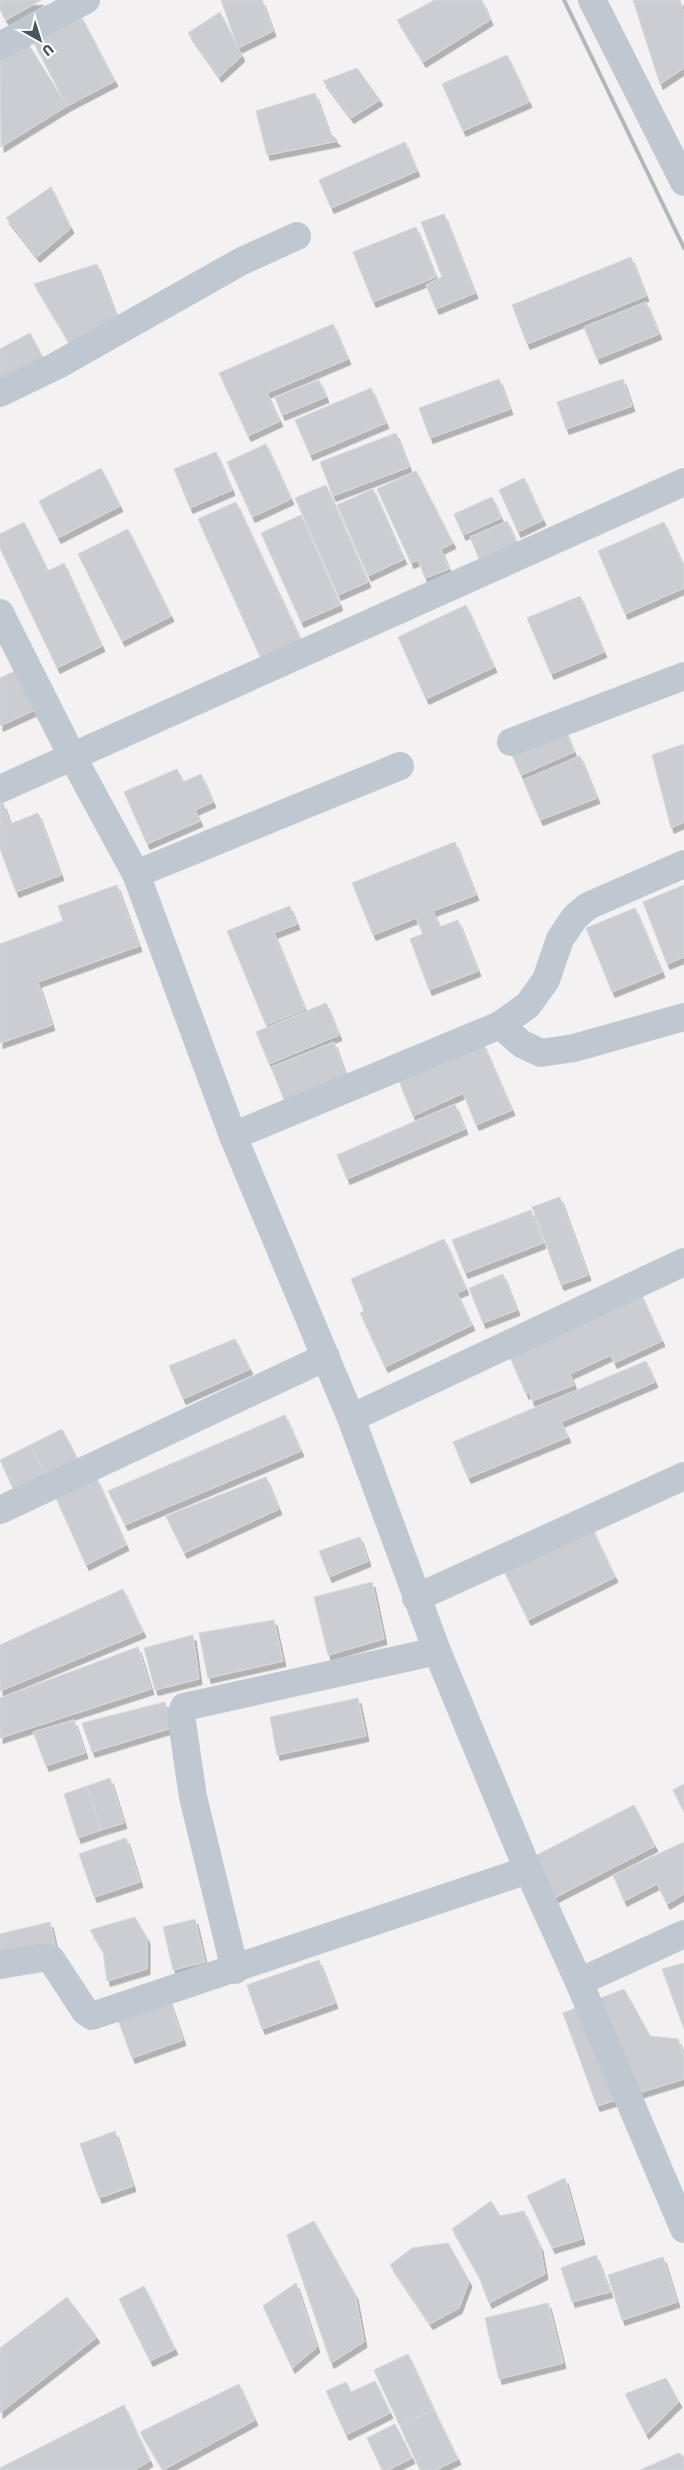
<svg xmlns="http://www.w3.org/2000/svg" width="684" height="2470" viewBox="0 0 684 2470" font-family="Jost,sans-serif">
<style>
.building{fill:#cbcdd3;stroke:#d5d7dc;filter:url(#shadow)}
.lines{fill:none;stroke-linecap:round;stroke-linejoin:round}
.street{stroke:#bfc8d0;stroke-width:28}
.rail{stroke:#b3b6bb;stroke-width:4}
</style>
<defs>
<filter id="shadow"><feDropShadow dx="3" dy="5.5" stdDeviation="0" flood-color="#0004"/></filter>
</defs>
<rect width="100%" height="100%" fill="#f3f1f1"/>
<g class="building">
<polygon points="0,0 41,0 6,20 0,10"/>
<polygon points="221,0 262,0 273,31 238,48"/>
<polygon points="435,0 482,0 490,20 423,62 397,20"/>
<polygon points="633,0 680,0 684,14 684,68 660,84"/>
<polygon points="220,12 242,56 219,77 188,33"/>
<polygon points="82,18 115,81 67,106 34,43"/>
<polygon points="27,42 67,106 1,147 0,57"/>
<polygon points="507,55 529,102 463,131 442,84"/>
<polygon points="357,68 380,100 351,118 323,81"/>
<polygon points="315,93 329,132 338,141 267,155 256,111"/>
<polygon points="405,142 417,171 331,208 319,180"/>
<polygon points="51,187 71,228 37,257 6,218"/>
<polygon points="444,214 475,293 436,309 426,285 442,277 421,222"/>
<polygon points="416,227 436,277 373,302 353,252"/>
<polygon points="631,257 646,296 527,344 512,305"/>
<polygon points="97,264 119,323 74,351 34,284"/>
<polygon points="646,302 659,334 597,359 584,327"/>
<polygon points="333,324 348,359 267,393 280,421 248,436 219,373"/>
<polygon points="30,333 43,358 0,380 0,349"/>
<polygon points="499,379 510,409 430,438 419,408"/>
<polygon points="623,379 632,406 566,429 557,402"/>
<polygon points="319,380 326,397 282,415 275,397"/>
<polygon points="371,388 386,423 310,455 295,420"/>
<polygon points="396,433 409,467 333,496 320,462"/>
<polygon points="266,444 291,499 252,517 227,462"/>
<polygon points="216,452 232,490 190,508 174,469"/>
<polygon points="101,468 120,506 58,538 39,501"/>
<polygon points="416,471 453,543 441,549 449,569 425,578 418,560 411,563 377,489"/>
<polygon points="524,478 543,520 518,532 499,490"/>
<polygon points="326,485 368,582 338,595 295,498"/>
<polygon points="373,489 404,559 368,576 337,505"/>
<polygon points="492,497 501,518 463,535 454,514"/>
<polygon points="236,502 302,642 262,661 198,519"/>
<polygon points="301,515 340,605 301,622 261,533"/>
<polygon points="507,521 519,548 481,563 470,537"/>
<polygon points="24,522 48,571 64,563 102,646 57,668 0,548 0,534"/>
<polygon points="664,522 684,567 684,588 625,614 598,551"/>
<polygon points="128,529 171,616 122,641 78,554"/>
<polygon points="580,596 604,652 551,674 527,618"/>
<polygon points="466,605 494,667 426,699 398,637"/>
<polygon points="17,670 35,710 0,726 0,678"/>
<polygon points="565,730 574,752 521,775 511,753"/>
<polygon points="684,744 684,822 671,828 652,755"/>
<polygon points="580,756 597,798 540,820 523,780"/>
<polygon points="177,769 183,782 201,774 213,802 195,810 200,821 147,844 124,792"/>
<polygon points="3,803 10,824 38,813 61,875 16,892 0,849 0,804"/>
<polygon points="455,842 476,895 433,911 440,927 458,920 478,971 429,990 410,939 423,934 416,918 373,935 352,883"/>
<polygon points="117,885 139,946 38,982 52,1025 0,1043 0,944 63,921 58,906"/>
<polygon points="684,885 684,957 667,964 643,902"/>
<polygon points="290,906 297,924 274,933 305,1009 266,1025 227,931"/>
<polygon points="635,908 662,972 612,992 586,928"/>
<polygon points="326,1003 339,1035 269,1064 256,1032"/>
<polygon points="334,1042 347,1078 285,1102 271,1067"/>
<polygon points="483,1043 512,1110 476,1125 463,1093 413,1116 399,1081"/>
<polygon points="455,1104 465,1129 347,1179 337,1155"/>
<polygon points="560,1197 588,1275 561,1285 532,1207"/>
<polygon points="531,1210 543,1243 465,1273 452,1240"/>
<polygon points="444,1239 466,1289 457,1293 472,1325 385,1367 360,1313 364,1311 351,1279"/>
<polygon points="503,1274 517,1310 483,1323 469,1288"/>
<polygon points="638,1288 662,1341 614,1363 611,1355 570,1374 574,1385 532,1401 529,1392 526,1394 508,1353"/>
<polygon points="235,1339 250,1369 183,1399 169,1366"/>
<polygon points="646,1361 655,1382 561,1422 568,1437 468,1478 453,1442"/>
<polygon points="285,1415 301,1451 125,1525 108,1491"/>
<polygon points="62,1429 78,1460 46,1476 30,1445"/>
<polygon points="30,1445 46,1476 15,1493 0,1460"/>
<polygon points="266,1477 279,1509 184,1553 166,1516"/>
<polygon points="97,1479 126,1545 86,1565 56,1498"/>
<polygon points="590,1524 615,1577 528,1620 502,1567"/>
<polygon points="360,1537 368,1561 329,1577 319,1551"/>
<polygon points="372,1582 384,1639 328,1655 314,1597"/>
<polygon points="123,1589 143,1632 0,1691 0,1645"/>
<polygon points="274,1620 283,1661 208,1678 199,1633"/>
<polygon points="193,1635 199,1679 155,1690 144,1648"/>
<polygon points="138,1647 151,1689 0,1738 0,1698"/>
<polygon points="358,1698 366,1736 277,1755 270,1717"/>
<polygon points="165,1702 171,1728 92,1752 82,1723"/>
<polygon points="74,1720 85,1753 46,1766 33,1732"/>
<polygon points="110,1778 124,1823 101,1830 87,1786"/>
<polygon points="684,1784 684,1812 673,1790"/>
<polygon points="87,1786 101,1830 78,1838 64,1794"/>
<polygon points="634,1805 655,1846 552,1899 531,1858"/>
<polygon points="126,1838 140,1882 94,1897 79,1854"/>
<polygon points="684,1842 684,1894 667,1904 657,1884 624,1901 613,1875"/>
<polygon points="135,1917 147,1938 147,1969 107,1981 103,1951 90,1930"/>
<polygon points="195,1919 205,1962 173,1970 163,1927"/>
<polygon points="50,1922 56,1949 0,1963 0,1934"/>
<polygon points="319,1960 335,2003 262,2029 247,1985"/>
<polygon points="684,1963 684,2029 662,1969"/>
<polygon points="624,1989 650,2036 678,2039 684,2056 684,2079 597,2106 563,2013"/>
<polygon points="169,1999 183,2040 132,2058 117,2017"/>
<polygon points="115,2131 133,2186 99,2198 80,2144"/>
<polygon points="565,2178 582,2239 552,2248 527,2196"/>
<polygon points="491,2201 500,2216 524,2211 540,2246 545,2274 489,2303 479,2277 452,2229"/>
<polygon points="314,2221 355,2294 364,2342 331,2363 287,2235"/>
<polygon points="448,2243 469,2281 459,2308 430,2324 390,2265 412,2248"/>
<polygon points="596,2255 610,2292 572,2302 561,2268"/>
<polygon points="663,2257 677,2302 622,2320 608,2275"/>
<polygon points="296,2283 317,2347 292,2368 263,2306"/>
<polygon points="144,2286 175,2349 150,2361 119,2299"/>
<polygon points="67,2297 97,2337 0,2413 0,2348"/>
<polygon points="548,2303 563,2363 499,2379 485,2318"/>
<polygon points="408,2354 434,2410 400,2426 374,2370"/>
<polygon points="666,2378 679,2402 646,2434 625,2394"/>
<polygon points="375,2381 390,2413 346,2435 326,2391 346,2382 351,2392"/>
<polygon points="239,2384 255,2420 163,2470 140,2432"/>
<polygon points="124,2405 150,2461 135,2470 0,2470 0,2468"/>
<polygon points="434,2410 458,2459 436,2470 420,2470 400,2426"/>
<polygon points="395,2424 412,2458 388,2470 382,2470 367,2438"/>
<polygon points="679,2453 684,2457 684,2470 640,2470"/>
</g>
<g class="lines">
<g class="street">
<polyline points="592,0 684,182"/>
<polyline points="0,46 86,0"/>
<polyline points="0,393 56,366 240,262 297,236"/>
<polyline points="0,613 72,756 136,874 233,1136 351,1418 437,1651 528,1870 579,1982 684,2229"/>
<polyline points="511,742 684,676"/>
<polyline points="0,789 684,482"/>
<polyline points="136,874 400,766"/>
<polyline points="500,1025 522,1044 541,1053 574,1048 684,1017"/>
<polyline points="233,1136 500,1025 528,1005 546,980 560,939 575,917 588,906 684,864"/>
<polyline points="351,1418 684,1262"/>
<polyline points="0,1510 326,1357"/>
<polyline points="416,1598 684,1476"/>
<polyline points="0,1965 42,1958 51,1959 85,2011 92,2016 528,1870"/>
<polyline points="235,1970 193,1797 181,1715 184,1707 437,1651"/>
<polyline points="579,1982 684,1934"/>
</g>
<polyline class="rail" points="564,0 684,248"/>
</g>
<g transform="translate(40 40) rotate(141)" stroke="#ffffff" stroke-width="4" paint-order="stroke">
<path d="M0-4L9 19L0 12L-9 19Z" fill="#49545f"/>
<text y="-8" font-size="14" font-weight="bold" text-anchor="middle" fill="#49545f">U</text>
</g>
</svg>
